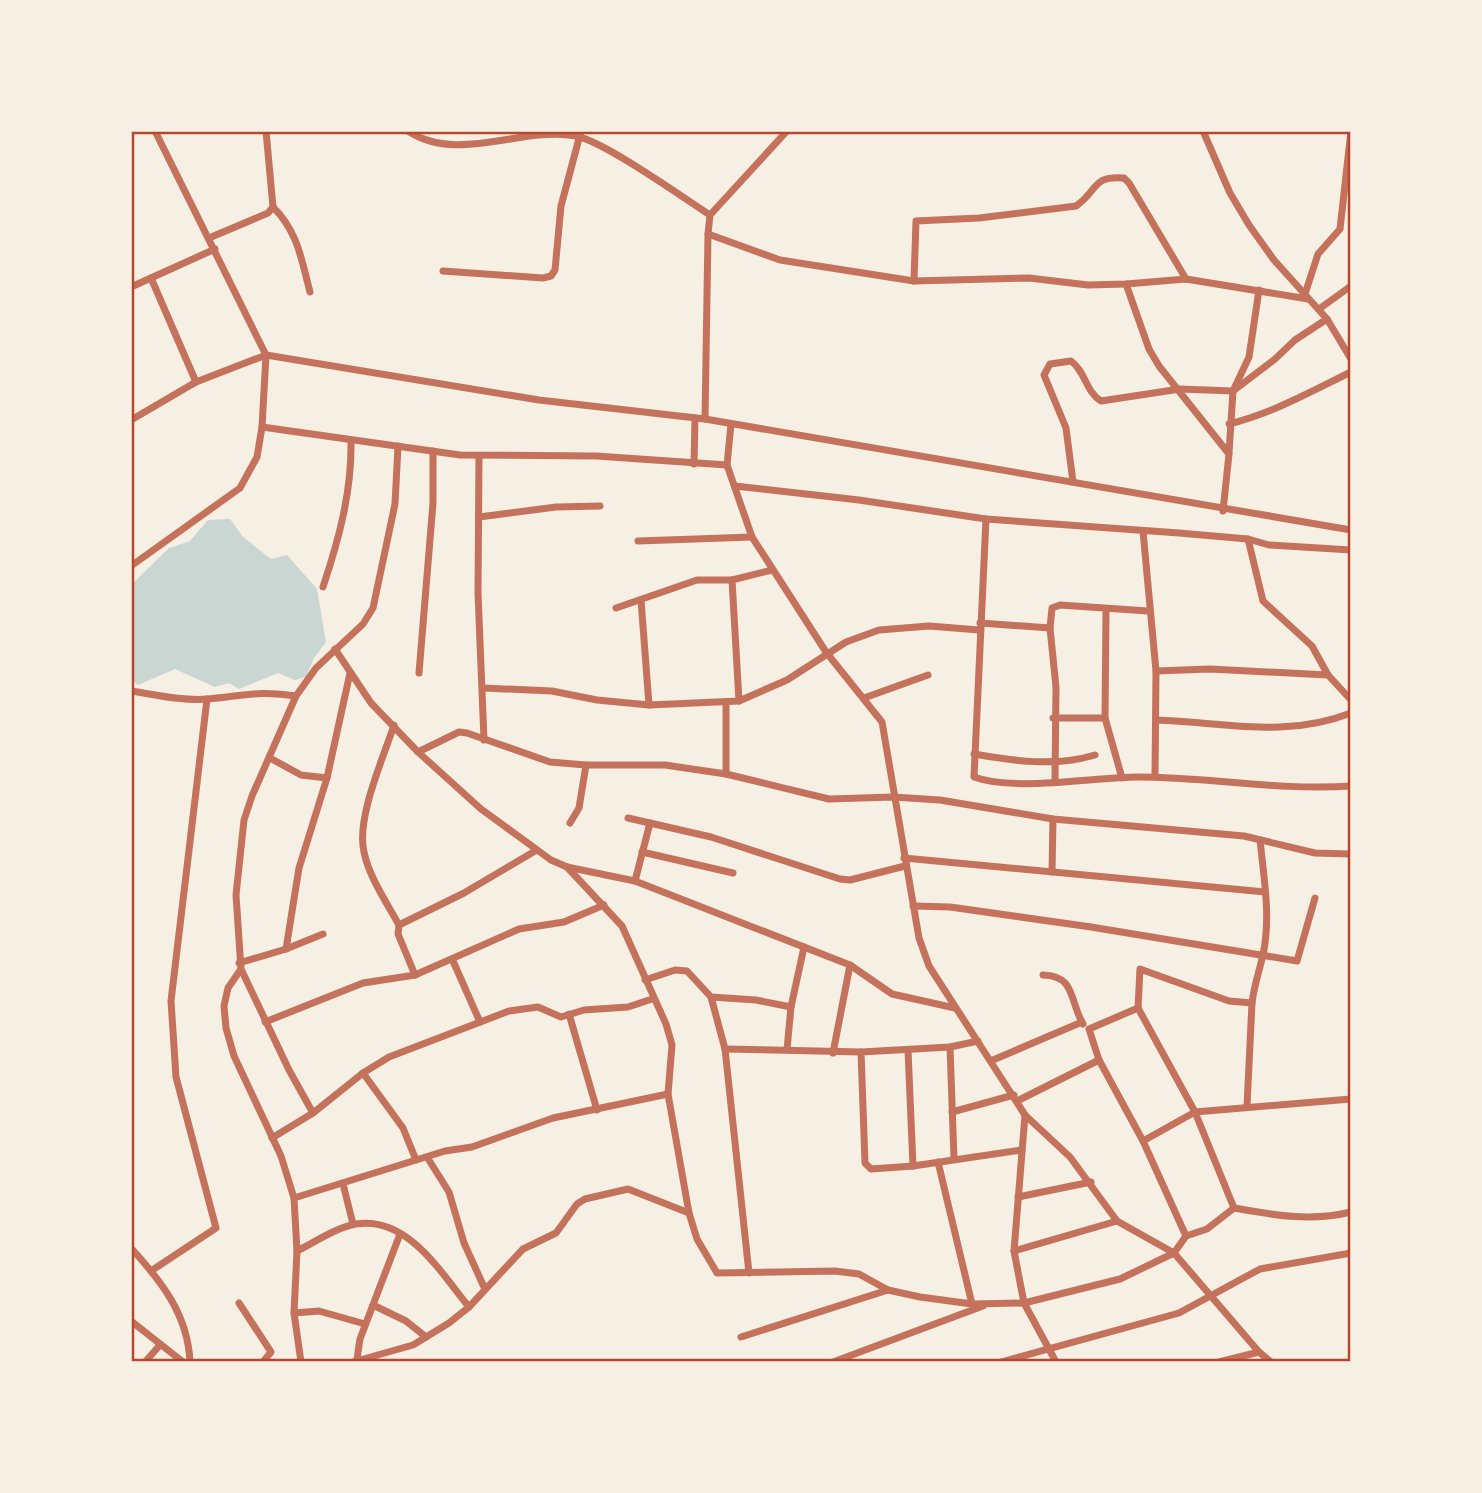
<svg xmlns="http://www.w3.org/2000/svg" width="1482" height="1493" viewBox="0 0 1482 1493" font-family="Barlow,sans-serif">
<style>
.water{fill:#c9d6d2}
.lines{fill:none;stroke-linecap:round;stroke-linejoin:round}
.minor{stroke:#c5725c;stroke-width:7}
.neatline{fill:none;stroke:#b5482f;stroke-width:2.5}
</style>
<rect width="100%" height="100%" fill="#f6efe4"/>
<polygon class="water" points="230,519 243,537 271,559 287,555 317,589 326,642 314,658 306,677 295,680 278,673 239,689 229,683 215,687 175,669 138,685 131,679 131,585 169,548 190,541 208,520"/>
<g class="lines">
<g class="minor">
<path d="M408 131C458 164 521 126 576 136 605 142 681 196 710 215L708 234 780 260 914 281 1029 278 1088 285 1126 284 1186 279 1308 299"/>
<polyline points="1203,131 1230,193 1249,225 1274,260 1327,319 1351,359"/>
<path d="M273 207C298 232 301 258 310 292"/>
<polyline points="710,215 787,131"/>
<polyline points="209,238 268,213 273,207 266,131"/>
<polyline points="443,271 543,278 551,276 555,270 561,206 581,131"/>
<polyline points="151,278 196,382"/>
<path d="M914 281 916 221 979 218 1076 206C1098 191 1092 175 1124 178L1129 183 1186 279"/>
<polyline points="1126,284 1149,349 1159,366 1229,454 1223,511"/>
<polyline points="131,287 215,249"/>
<polyline points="1305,294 1318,254 1340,229 1351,131"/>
<polyline points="1319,309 1351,286"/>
<polyline points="705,419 708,234"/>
<polyline points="131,420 196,382 266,355 539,400 705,419 1351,530"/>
<polyline points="731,424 727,465 752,537 826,652 882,722 919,938 929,966 1025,1115 1070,1157 1117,1221 1174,1253 1259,1352 1271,1362"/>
<path d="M1229 424C1273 413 1310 392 1351 372"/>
<polyline points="262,427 460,455 596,456 727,465"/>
<polyline points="1229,453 1233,391 1249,357 1259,290"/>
<polyline points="479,456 478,593 484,740"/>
<polyline points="694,464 695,418"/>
<path d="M1073 482 1066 428 1044 375 1050 364 1071 361C1085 371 1086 392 1101 401L1180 389 1233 391 1275 359 1295 340 1327 319"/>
<polyline points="735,486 859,500 986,519 1179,533 1248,539 1269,545 1351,550"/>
<polyline points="479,517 556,507 600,506"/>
<path d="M986 519 974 777C1015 792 1094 777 1138 777 1209 777 1279 791 1351 786"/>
<polyline points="1143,531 1156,671 1155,777"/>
<polyline points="1248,539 1263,601 1312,646 1328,675 1351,700"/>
<polyline points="638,541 752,537"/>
<polyline points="131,566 240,488 257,457 262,427 266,355 155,131"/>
<polyline points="732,580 739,701"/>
<path d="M323 587C339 539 352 491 351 440"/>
<polyline points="641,600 649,705"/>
<polyline points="616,608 697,580 732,580 772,570"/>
<polyline points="1106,610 1105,718 1122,778"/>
<polyline points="980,623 1050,628"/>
<polyline points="335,649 371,703 418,752 459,732 467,733 550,762 586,765 665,765 726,774 829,799 893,797 940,800 1053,819 1244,836 1315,853 1351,854"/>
<polyline points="1156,671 1210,669 1328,675"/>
<polyline points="419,673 433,503 433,451"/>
<polyline points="483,688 552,691 597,700 649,705 739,701 787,680 846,642 879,630 929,626 979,630"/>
<path d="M131 691C157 695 182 701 208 699 242 696 260 690 296 696"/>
<polyline points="864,698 928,675"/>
<polyline points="1053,718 1105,718"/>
<path d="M1156 720C1225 722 1284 739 1351 713"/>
<path d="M394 725C383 759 356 818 364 852 369 877 387 903 399 925"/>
<polyline points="418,752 481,809 551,860 567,867 635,881 850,965 892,994 955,1008"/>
<path d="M974 754C1014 761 1055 767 1095 755"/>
<polyline points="270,758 301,775 327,778 350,673"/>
<polyline points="726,774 726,702"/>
<polyline points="1055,782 1056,687 1050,628 1052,608 1060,605 1148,611"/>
<polyline points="628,818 711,837 840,879 850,880 905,866"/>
<polyline points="570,823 579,808 586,765"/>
<path d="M1260 840C1264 879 1271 917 1263 955 1259 972 1254 986 1252 1003L1229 1001 1140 969 1138 1008 1089 1029 1099 1060 1143 1141 1195 1112 1351 1099"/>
<polyline points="642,852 733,873"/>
<polyline points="904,858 1265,892"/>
<path d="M567 867 622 926 666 1024 672 1045 668 1094 689 1213 697 1239 717 1273 835 1271 859 1274 888 1290 920 1297 972 1304 1024 1303 1120 1279 1174 1253 1186 1236 1207 1229 1234 1208C1274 1215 1310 1222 1351 1212"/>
<polyline points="1052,872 1053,819"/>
<polyline points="635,881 650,823"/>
<polyline points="913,906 950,907 1091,927 1297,961 1315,898"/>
<polyline points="286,949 299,868 327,778"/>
<polyline points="453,961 480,1022"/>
<polyline points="239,963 286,949 323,934"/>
<polyline points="241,969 289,1070 313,1113"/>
<polyline points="415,975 398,934 399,925 464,893 535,851"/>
<path d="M1043 975C1076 976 1069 1000 1083 1024"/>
<polyline points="645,980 675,970 687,971 711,997 725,1049 749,1273"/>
<polyline points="711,997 756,1000 791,1007"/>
<polyline points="1138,1008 1195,1112 1234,1208"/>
<polyline points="569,1014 597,1110"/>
<polyline points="265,1022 363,983 415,975 519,929 564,922 604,905"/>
<polyline points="978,1041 950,1047 861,1052 865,1163 871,1169 913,1166 1022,1150"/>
<polyline points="950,1047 954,1159"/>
<polyline points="725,1049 861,1052"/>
<polyline points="787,1049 791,1007 804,947"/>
<polyline points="908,1050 913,1166"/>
<polyline points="833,1053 850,965"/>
<polyline points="993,1060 1082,1022"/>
<polyline points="363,1073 403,1128 416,1160"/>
<polyline points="1017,1101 1099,1060"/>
<polyline points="1247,1106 1252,1003"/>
<polyline points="952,1112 1014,1095"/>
<polyline points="1025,1115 1014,1251 1024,1303 1056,1362"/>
<polyline points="272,1138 313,1113 363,1073 389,1057 509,1011 538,1007 561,1017 584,1010 628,1007 652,999"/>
<polyline points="1143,1141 1186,1236"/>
<polyline points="427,1157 449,1192 464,1243 484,1287"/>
<polyline points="938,1162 972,1304"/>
<polyline points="343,1184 353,1224"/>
<polyline points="1018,1197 1091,1182"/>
<polyline points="294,1198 445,1151 472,1147 553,1118 668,1094"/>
<path d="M131 1248C162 1282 188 1315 190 1362"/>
<path d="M297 1251C315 1242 337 1227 356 1224 408 1216 441 1273 469 1307"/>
<polyline points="1014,1251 1117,1221"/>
<polyline points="151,1271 216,1228 176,1077 171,1001 207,699"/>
<polyline points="239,1303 271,1352 263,1362"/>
<polyline points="373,1305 406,1321 426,1337"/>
<polyline points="294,1313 319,1311 365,1324"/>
<polyline points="131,1321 183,1362"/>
<polyline points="741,1337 888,1290"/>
<polyline points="357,1359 360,1339 400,1234"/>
<polyline points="145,1362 160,1345"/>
<polyline points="301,1362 294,1313 297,1251 294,1198 281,1156 234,1056 226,1028 224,1006 228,988 241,969 236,895 244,820 252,796 296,696 316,668 363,624 373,608 395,504 398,446"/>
<polyline points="353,1362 413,1345 449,1323 469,1307 523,1249 556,1233 577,1204 585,1199 628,1189 689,1213"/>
<polyline points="833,1362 983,1306"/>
<polyline points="1001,1362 1179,1313 1260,1269 1351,1253"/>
<polyline points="1219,1362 1259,1352"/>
</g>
</g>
<rect width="1482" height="1493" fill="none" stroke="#f6efe4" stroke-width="266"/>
<rect x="133" y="133" width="1216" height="1227" class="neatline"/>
</svg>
